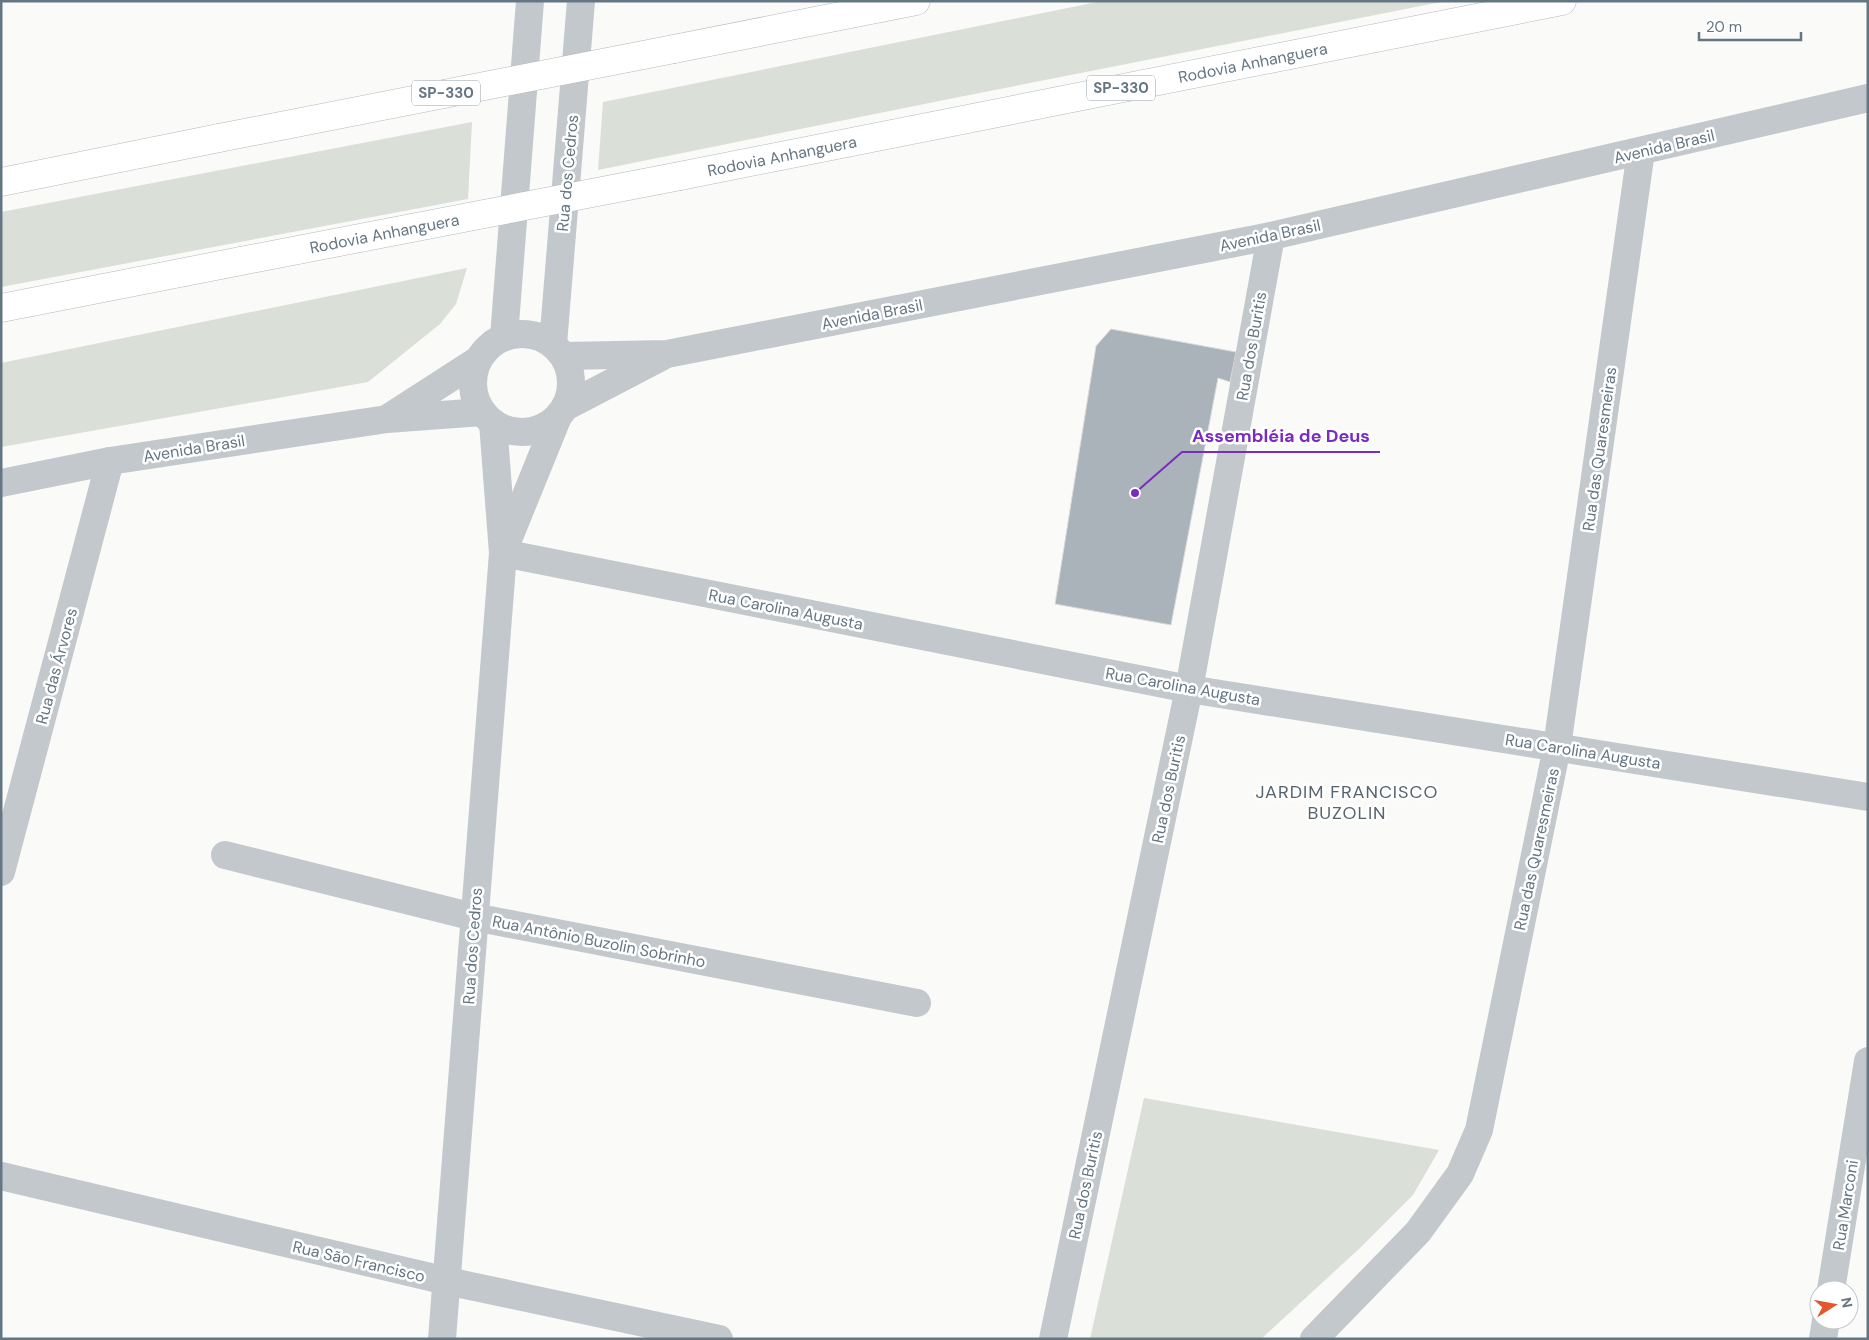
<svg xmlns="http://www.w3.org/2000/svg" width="1869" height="1340" viewBox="0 0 1869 1340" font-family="'DM Sans',sans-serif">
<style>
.green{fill:#dadfd7}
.building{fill:#aab3b9;stroke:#dcdcda}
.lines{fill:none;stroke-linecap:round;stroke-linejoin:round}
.highway-casing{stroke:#b4b9bd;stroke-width:29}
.minor{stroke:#c3c8cc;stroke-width:28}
.highway{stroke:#fff;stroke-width:28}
.highway-bridge-casing{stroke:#b4b9bd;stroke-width:29;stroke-linecap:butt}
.highway-bridge{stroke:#fff;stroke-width:28}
.labels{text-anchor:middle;stroke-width:5;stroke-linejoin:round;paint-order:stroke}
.shield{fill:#fff;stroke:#939fa8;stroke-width:1}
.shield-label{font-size:15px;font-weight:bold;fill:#657683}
.street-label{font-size:16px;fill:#657683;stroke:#fff}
.neighbourhood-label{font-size:18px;letter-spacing:1px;fill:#57646e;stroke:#fff}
.leader{fill:none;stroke:#7b2cbf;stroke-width:2}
.callout-dot{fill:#7b2cbf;stroke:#fff;stroke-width:2}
.callout-label{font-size:18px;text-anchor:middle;font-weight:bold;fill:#7b2cbf;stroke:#fff;stroke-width:5;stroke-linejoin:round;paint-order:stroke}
</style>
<rect width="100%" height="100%" fill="#fafaf8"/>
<g class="green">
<polygon points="1102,1 1446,1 954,98 598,170 603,102"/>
<polygon points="472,122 468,199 1,287 1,212"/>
<polygon points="467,268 456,304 440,324 368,382 1,447 1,363"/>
<polygon points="1144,1098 1439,1150 1413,1195 1361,1247 1261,1339 1090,1339"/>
</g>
<polygon class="building" points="1111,329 1236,352 1230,382 1218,378 1171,625 1055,604 1096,346"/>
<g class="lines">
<defs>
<g id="highway">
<polyline points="674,49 916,1"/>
<path id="s1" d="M680 176 1562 1"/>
<polyline points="1,182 219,138"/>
<polyline points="1,308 241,261"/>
</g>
</defs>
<use href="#highway" class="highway-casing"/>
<g class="minor">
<circle cx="522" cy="383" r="49"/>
<polyline points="504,337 530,1"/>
<polyline points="553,344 581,1"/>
<polyline points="564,356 667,354 1271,236 1868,98"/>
<polyline points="567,406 661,357"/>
<polyline points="388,418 478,360"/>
<polyline points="1,483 110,461 387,419 482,412"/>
<polyline points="505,547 557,419"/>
<polyline points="503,553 1189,689 1868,797"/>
<polyline points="225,855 474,917 917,1003"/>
<polyline points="1,872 110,461"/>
<polyline points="1,1176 447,1281 719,1339"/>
<polyline points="1831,1290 1868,1061"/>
<polyline points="442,1339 503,553 493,423"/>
<polyline points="1053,1339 1189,689 1271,236"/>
<polyline points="1314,1339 1418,1232 1460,1174 1479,1130 1557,747 1641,151"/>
<polyline points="1823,1339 1826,1320"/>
</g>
<use href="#highway" class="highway"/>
<defs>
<g id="highway-bridge">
<polyline points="219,138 674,49"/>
<path id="s2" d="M241 261 680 176"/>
</g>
</defs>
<use href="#highway-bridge" class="highway-bridge-casing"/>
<use href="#highway-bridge" class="highway-bridge"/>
</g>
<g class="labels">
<g class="shield">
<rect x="1087" y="75.5" width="68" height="25" rx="4"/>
<rect x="412" y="80.5" width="68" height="25" rx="4"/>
</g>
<g class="shield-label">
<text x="1121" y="93">SP-330</text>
<text x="446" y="98">SP-330</text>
</g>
<g class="street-label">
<text dy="6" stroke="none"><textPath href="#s1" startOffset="584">Rodovia Anhanguera</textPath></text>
<text transform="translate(1664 146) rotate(-13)" y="6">Avenida Brasil</text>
<text dy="6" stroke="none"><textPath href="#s1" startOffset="104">Rodovia Anhanguera</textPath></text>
<text transform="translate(567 173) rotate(-85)" y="6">Rua dos Cedros</text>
<text dy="6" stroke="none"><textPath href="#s2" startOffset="146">Rodovia Anhanguera</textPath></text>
<text transform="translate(1270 235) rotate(-12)" y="6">Avenida Brasil</text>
<text transform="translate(872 314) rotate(-11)" y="6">Avenida Brasil</text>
<text transform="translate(1251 346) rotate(-80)" y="6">Rua dos Buritis</text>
<text transform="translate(194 448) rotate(-9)" y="6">Avenida Brasil</text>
<text transform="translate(1599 449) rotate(-82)" y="6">Rua das Quaresmeiras</text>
<text transform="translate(786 609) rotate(11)" y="6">Rua Carolina Augusta</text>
<text transform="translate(56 666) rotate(-75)" y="6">Rua das Árvores</text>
<text transform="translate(1183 686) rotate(10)" y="6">Rua Carolina Augusta</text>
<text transform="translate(1583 751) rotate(9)" y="6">Rua Carolina Augusta</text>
<text transform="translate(1168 789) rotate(-78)" y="6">Rua dos Buritis</text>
<text transform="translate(1536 849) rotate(-78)" y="6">Rua das Quaresmeiras</text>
<text transform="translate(599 941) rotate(11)" y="6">Rua Antônio Buzolin Sobrinho</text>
<text transform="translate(472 946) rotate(-86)" y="6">Rua dos Cedros</text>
<text transform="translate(1085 1185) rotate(-78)" y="6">Rua dos Buritis</text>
<text transform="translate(1845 1205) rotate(-81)" y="6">Rua Marconi</text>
<text transform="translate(359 1261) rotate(13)" y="6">Rua São Francisco</text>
</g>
<g class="neighbourhood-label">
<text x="1347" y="798">JARDIM FRANCISCO<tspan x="1347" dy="21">BUZOLIN</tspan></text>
</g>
</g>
<path class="leader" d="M1135 493L1182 452H1380"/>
<circle class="callout-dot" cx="1135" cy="493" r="5"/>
<g class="callout-label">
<text x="1281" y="442">Assembléia de Deus</text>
</g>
<rect width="1869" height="1340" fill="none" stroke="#657683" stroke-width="5"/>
<g transform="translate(1834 1305) rotate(79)"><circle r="24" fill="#ffffff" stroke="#c1c8cd"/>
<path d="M0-4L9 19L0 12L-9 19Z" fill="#e4572e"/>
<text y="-8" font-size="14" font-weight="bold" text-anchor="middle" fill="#657683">N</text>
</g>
<path d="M1699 32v8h102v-8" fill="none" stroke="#657683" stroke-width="2.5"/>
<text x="1706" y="32" font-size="15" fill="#657683" stroke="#ffffff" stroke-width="4" paint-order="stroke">20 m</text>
</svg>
